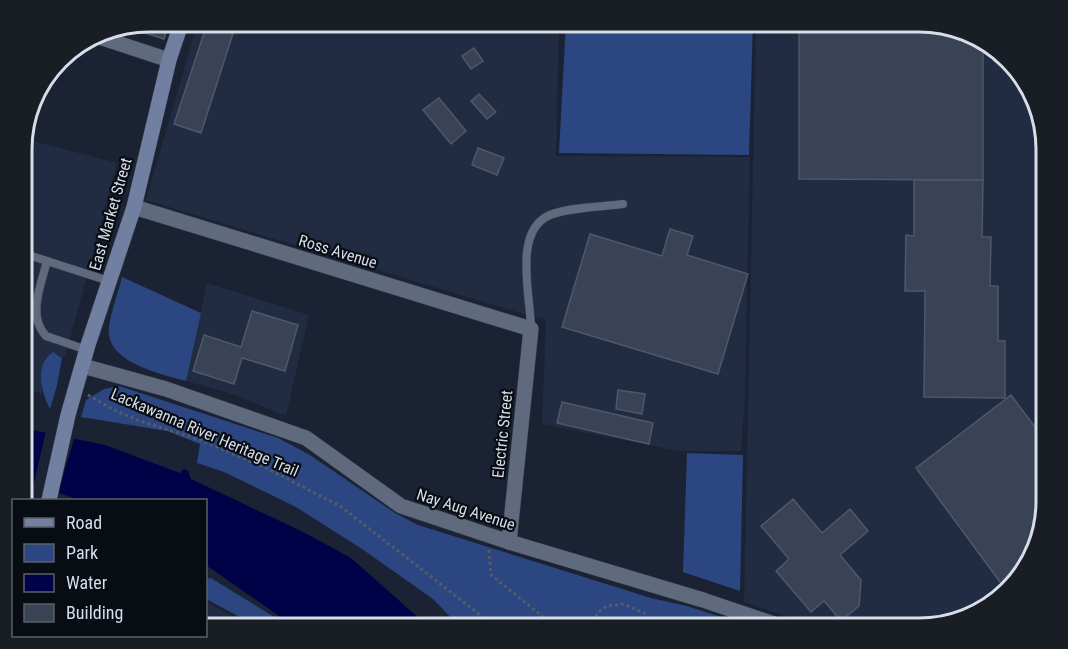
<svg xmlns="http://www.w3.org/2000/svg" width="1068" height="649" viewBox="0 0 1068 649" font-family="'Roboto Condensed',sans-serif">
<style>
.built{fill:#212b42}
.green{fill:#2c4681}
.water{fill:#000247}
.pier{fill:#1a2233}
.building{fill:#3a4355;stroke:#4e586c;stroke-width:1.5}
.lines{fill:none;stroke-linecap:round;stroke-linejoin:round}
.lane-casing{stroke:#373d4c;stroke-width:9}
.street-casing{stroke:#373d4c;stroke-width:16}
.secondary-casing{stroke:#373d4c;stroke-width:16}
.path{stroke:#545b6a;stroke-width:3;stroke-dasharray:3 3;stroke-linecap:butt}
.lane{stroke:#606a7e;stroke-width:8}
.street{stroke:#606a7e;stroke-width:15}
.secondary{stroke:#7180a0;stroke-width:15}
.labels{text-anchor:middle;stroke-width:4.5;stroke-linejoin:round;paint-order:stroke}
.street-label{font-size:16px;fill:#d7dde9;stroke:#080c13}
.rim{fill:none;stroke:#d7dde9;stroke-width:3}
</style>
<rect width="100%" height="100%" fill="#1a2233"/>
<g class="built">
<polygon points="198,21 559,21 556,156 750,157 745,396 741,451 679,451 542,424 546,319 530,316 146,200"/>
<polygon points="756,21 920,21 990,42 1030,85 1047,140 1047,508 1026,571 983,611 927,628 821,628 744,602"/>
<polygon points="22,138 117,163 66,354 62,358 57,353 47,356 43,362 42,394 22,386"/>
<polygon points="207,283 309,315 286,416 235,395 186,381"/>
<polygon points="206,602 254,628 206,628"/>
</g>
<g class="green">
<polygon points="566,21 753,21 749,155 559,153"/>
<path d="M122 277 201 313 186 381C161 374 104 362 109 327 111 311 118 293 122 277Z"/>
<path d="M53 352 62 358 57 385 50 409C41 392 34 364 53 352Z"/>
<polygon points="119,386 278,438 310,455 395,513 418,525 651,598 687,606 755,628 461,628 433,599 362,549 296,507 224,472 197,463 200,444 167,431 81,417 86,400 104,389"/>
<polygon points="687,453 743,455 740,591 683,572"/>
<polygon points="211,578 292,628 260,628 206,599 206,579"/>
</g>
<polygon class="water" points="22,428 105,445 180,473 184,469 188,471 191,479 305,533 351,558 430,628 296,628 206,565 206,500 79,500 22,480"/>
<polygon class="pier" points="46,431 75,436 57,496 33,487"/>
<g class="building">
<polygon points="149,21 170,21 164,39 123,26"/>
<polygon points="208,21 237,21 201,133 174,124"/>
<polygon points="920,21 983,40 983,180 799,179 799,22 780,21"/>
<polygon points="474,48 483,61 471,69 462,56"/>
<polygon points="479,94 496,112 487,119 471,101"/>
<polygon points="439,98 466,131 451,144 423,110"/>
<polygon points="478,148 504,158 497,175 472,165"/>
<polygon points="914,180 983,180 982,237 991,237 990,286 998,286 998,341 1005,341 1005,398 924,397 925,291 905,291 906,235 914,236"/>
<polygon points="670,229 693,236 687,255 748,274 718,374 562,327 590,234 662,256"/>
<polygon points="252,311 298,325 285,371 242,358 234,384 193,371 204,335 241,347"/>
<polygon points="618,390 645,394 642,414 616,409"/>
<polygon points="1011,395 1047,443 1047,508 1026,571 1006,590 916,468"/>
<polygon points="562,402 653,423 649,444 557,423"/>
<polygon points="793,499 822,533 850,509 868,531 840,555 861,580 859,606 841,621 824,601 811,612 776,571 789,559 761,526"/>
</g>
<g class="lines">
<defs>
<g id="lane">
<polyline points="22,253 109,281"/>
<path d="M47 261C41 285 27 316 46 336L87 350"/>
<path d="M531 329C531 297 512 231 550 215 570 207 601 207 623 204"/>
</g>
<g id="street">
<polyline points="93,35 169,60"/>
<polyline points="134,207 531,329 509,542"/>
<polyline points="83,366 166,389 306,438 401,506 509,542 703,600 786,628"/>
</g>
<polyline id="secondary" points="49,500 68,415 88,345 134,207 169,60 182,21"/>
</defs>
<use href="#lane" class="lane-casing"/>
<use href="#street" class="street-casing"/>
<use href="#secondary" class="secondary-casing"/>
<g class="path">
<polyline points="88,395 114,410 140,421 201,440 266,468 340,506 497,628"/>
<polyline points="489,550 491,575 557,628"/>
<polyline points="592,628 597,613 607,606 624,604 646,614 653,628"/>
<path d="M674 628C689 620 709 623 724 628"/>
</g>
<use href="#lane" class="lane"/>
<use href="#street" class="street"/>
<use href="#secondary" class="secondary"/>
</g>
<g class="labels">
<g class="street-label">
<text transform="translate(110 214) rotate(-74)" y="6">East Market Street</text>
<text transform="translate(338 251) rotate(17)" y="6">Ross Avenue</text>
<text transform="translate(205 432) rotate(23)" y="6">Lackawanna River Heritage Trail</text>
<text transform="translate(502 434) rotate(-84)" y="6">Electric Street</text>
<text transform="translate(466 509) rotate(18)" y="6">Nay Aug Avenue</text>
</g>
</g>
<path d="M0 0H1068V649H0ZM149 32H919A117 117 0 0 1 1036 149V501A117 117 0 0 1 919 618H149A117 117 0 0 1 32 501V149A117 117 0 0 1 149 32Z" fill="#191d24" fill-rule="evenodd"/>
<path class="rim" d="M149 32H919A117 117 0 0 1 1036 149V501A117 117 0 0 1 919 618H149A117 117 0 0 1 32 501V149A117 117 0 0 1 149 32Z"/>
<rect x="12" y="499" width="195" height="138" fill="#080c13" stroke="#5b6069" stroke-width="1.5"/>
<rect x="24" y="518" width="30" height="9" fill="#7180a0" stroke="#5b6069" stroke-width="1.5"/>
<text x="66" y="529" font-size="18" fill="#d7dde9">Road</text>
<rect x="24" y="544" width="30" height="18" fill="#2c4681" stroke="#5b6069" stroke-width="1.5"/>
<text x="66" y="559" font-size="18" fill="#d7dde9">Park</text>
<rect x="24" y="574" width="30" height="18" fill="#000247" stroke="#5b6069" stroke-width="1.5"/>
<text x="66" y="589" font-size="18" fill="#d7dde9">Water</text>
<rect x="24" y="604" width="30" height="18" fill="#3a4355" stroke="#5b6069" stroke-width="1.5"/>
<text x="66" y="619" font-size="18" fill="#d7dde9">Building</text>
</svg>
